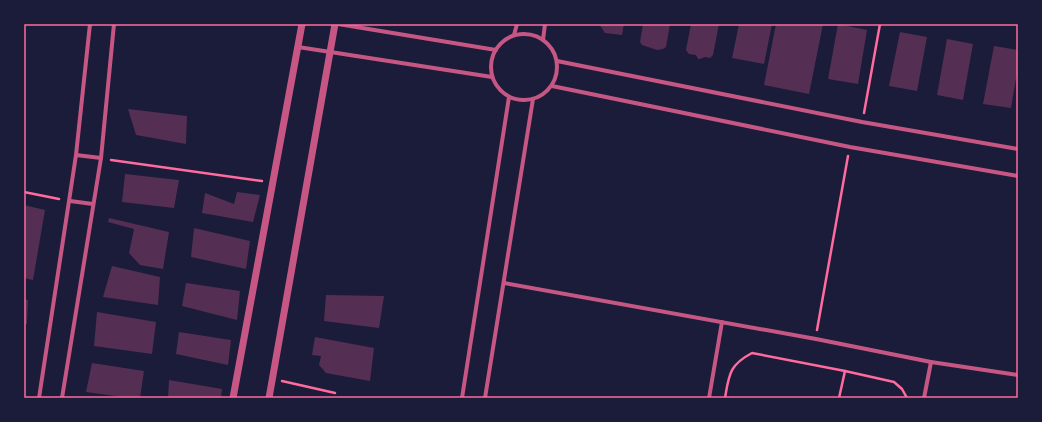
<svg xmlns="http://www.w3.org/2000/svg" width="1042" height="422" viewBox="0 0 1042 422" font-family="Georgia,serif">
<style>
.building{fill:#542f53}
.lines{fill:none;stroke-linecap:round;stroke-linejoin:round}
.path{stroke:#ff6b9d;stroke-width:2.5}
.minor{stroke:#c65784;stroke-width:4}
.tertiary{stroke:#c65784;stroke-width:7}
.neatline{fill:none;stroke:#ff6b9d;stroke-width:1.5}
</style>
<rect width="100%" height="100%" fill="#1b1b3a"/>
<g class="building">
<polygon points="599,24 624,24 622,35 605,33"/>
<polygon points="643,24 670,24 666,47 663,49 657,50 642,45 640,42"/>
<polygon points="691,24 719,24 713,55 710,58 705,57 700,59 698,59 696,55 689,54 686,50"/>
<polygon points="739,24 772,24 764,64 732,58"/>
<polygon points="776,24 823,24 809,94 764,85"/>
<polygon points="838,24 867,30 858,84 828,79"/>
<polygon points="900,32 927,37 917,91 889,86"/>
<polygon points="947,39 973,44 963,100 937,95"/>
<polygon points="994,46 1018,50 1018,67 1011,108 983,104"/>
<polygon points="128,109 187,116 186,144 136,135"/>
<polygon points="125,174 179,180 174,208 122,202"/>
<polygon points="237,192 260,195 253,222 202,213 205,193 234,204"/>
<polygon points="24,205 45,210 33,280 24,278"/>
<polygon points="109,218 169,232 163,269 140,265 129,253 134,229 108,222"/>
<polygon points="194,228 250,241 246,269 191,257"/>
<polygon points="112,266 160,277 158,305 103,297"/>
<polygon points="186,283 240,291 237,320 182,306"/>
<polygon points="326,295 384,296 379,328 324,321"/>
<polygon points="24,299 28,300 27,324 24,323"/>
<polygon points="97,312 156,322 152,354 94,346"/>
<polygon points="179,332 231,340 228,365 176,354"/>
<polygon points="315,337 374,348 370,381 326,373 319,365 321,356 312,355"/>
<polygon points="92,363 144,371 140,398 130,398 86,392"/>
<polygon points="169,380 222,389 221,398 168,398"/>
</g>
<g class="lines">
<g class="path">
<polyline points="864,113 880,24"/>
<polyline points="111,160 262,181"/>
<polyline points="24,192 59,199"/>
<polyline points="817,330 848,156"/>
<polyline points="282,381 335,393"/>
<path d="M725 398C729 375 729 365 752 353L845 371 894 382 902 389 907 398"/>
<polyline points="839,398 845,371"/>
</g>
<g class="minor">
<polyline points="338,24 496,50"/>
<circle cx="524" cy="67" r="33"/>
<polyline points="514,35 517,24"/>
<polyline points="543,40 545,24"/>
<polyline points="298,47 492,77"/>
<polyline points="557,61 862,122 1018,149"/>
<polyline points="552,86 850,147 1018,176"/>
<polyline points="76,155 101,158"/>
<polyline points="70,201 93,204"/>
<polyline points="504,283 816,339 931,362 1018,375"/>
<polyline points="39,398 76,155 90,24"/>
<polyline points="62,398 101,158 114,24"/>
<polyline points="462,398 509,97"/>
<polyline points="485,398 533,99"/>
<polyline points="709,398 722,322"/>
<polyline points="924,398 931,362"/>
</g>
<g class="tertiary">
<polyline points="233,398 302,24"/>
<polyline points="269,398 335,24"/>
</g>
</g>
<rect width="1042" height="422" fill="none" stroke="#1b1b3a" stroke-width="50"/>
<rect x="25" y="25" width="992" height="372" class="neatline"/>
</svg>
